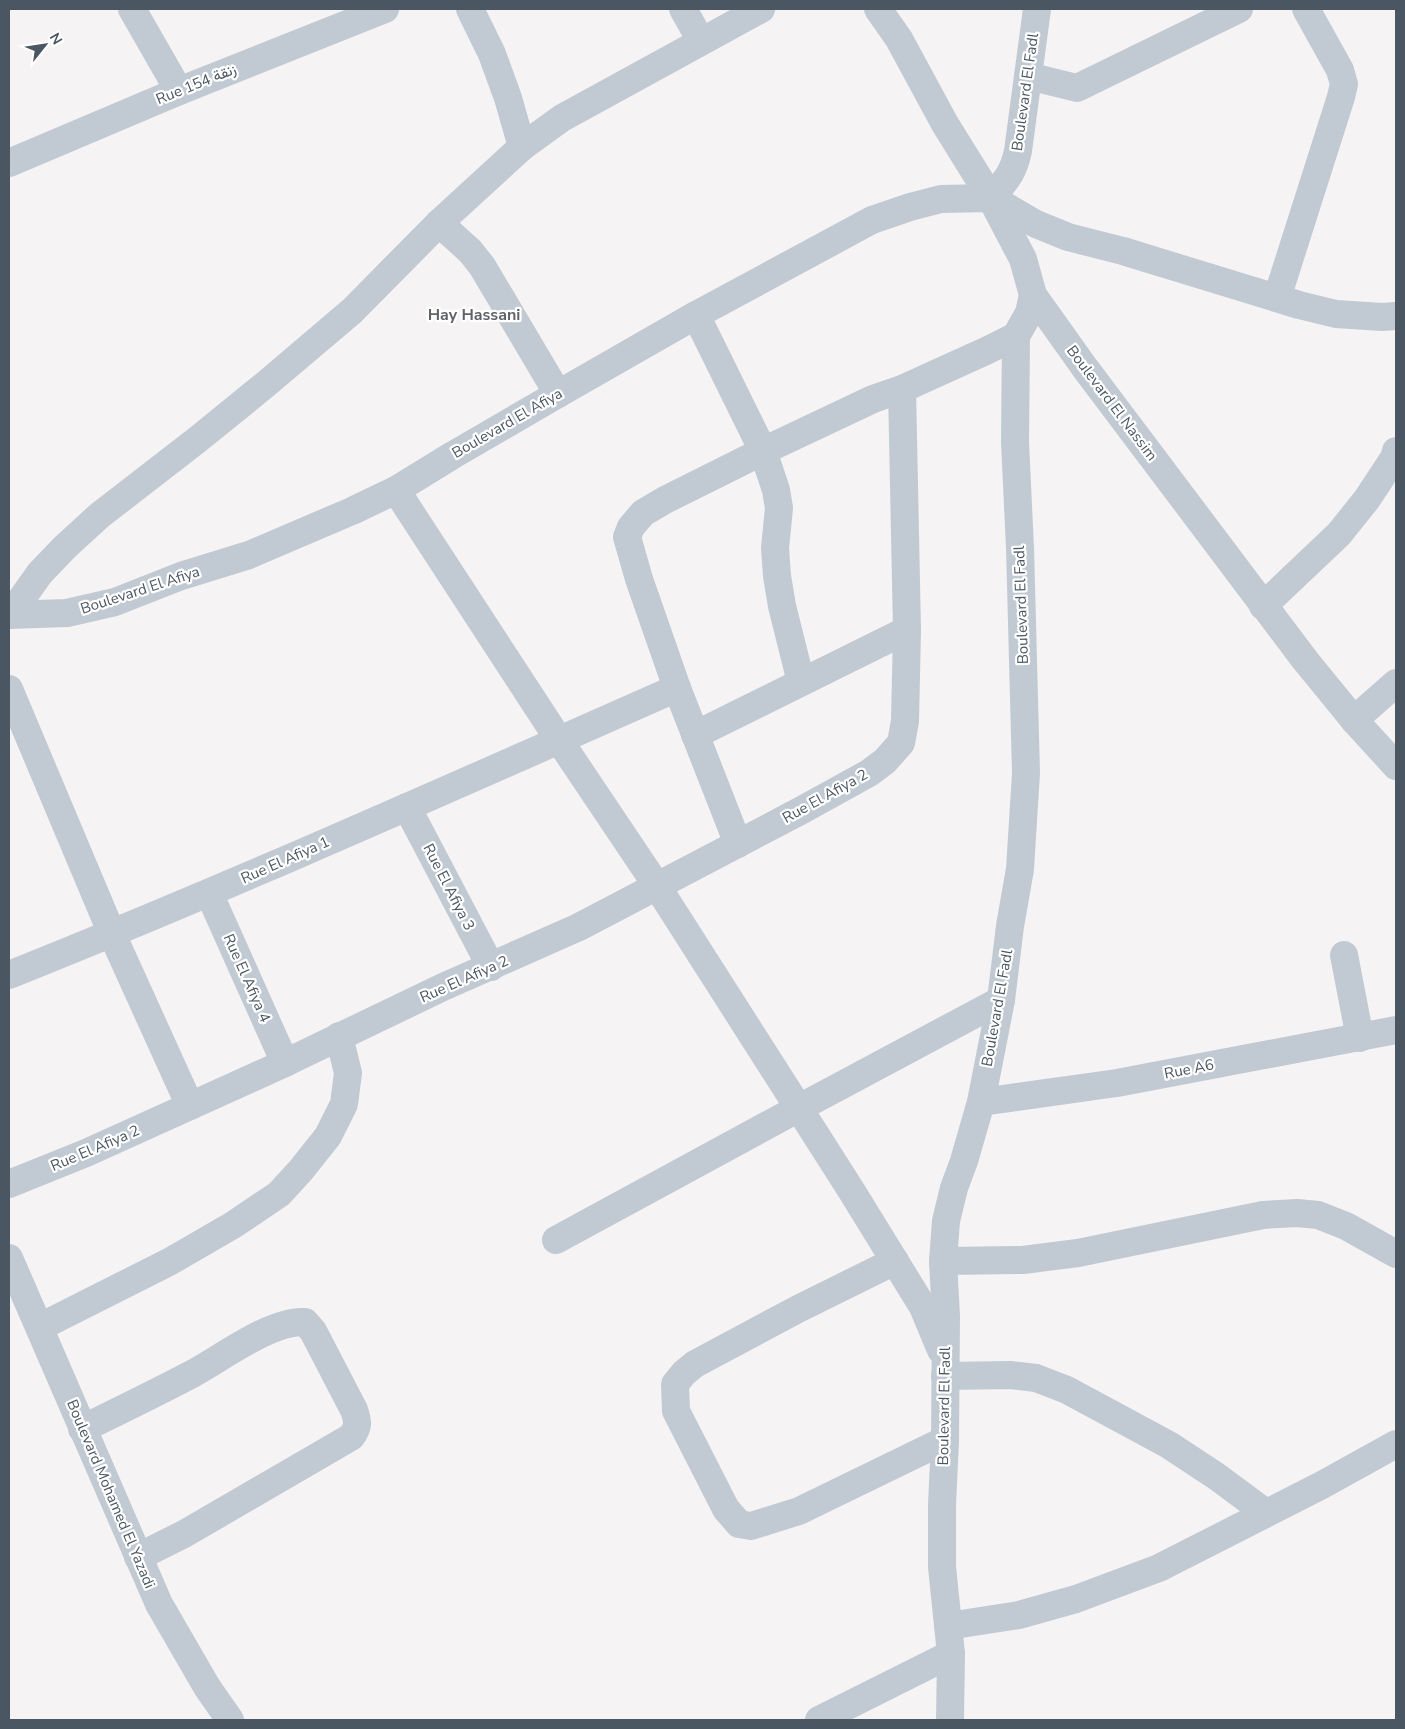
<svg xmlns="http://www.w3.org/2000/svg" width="1405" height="1729" viewBox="0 0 1405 1729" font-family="'Nunito Sans',Vazirmatn,sans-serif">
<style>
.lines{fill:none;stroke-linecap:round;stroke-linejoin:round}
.minor{stroke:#c1cad2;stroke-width:28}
.labels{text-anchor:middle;stroke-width:4.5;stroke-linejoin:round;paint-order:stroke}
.street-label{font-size:15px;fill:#4a5661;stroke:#fff}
.neighbourhood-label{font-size:16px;font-weight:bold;fill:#5f6368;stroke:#fff}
</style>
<rect width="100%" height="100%" fill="#f5f3f3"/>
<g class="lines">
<g class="minor">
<polyline points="132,9 179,91"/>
<polyline points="470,9 492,54 508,98 522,147"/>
<polyline points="683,9 701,41"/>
<polyline points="878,9 899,39 945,124 991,198 1023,259 1033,295 1085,368 1305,660 1354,720 1396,766"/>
<polyline points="1028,76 1077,88 1239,9"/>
<polyline points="9,163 179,91 385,9"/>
<path d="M991 198C1006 180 1013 174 1018 151L1037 9"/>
<polyline points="993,199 1036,224 1068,237 1123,251 1299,305 1336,314 1382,317 1396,316"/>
<polyline points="439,223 470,251 482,266 558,394"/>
<polyline points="1277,298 1341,97 1344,84 1340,70 1306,9"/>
<polyline points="696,315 763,451 776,490 779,508 775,548 777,576 782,606 801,682"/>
<polyline points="396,490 559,740 657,886 851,1190 923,1307 941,1350"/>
<polyline points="1263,606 1339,534 1367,499 1394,458 1396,451"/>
<polyline points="9,615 67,613 115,602 181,576 249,555 352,511 396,490 453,455 558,394 696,315 872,220 910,207 941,199 991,198"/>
<polyline points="10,615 40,573 65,547 100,515 197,440 266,384 352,311 439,223 522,147 562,118 761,9"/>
<polyline points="9,689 112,934 190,1106"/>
<polyline points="1354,720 1396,683"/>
<polyline points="695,735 907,630"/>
<polyline points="407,807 491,967"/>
<polyline points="738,844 677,688 639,579 627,537 631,527 643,513 665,500 763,451 873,399 902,389 988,350 1016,336"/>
<polyline points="209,893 285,1063"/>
<polyline points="1344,955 1360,1038"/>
<path d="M9 975C234 885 455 786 677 688"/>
<polyline points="981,1102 1117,1083 1396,1030"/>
<polyline points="9,1184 86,1153 190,1106 285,1063 443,987 579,927 802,810 869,773 885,761 901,743 905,721 907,630 902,389"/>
<polyline points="556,1240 799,1108 1001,1000"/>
<polyline points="9,1258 159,1604 207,1687 230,1720"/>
<polyline points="895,1261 798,1309 695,1364 684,1373 675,1384 676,1411 726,1509 739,1524 751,1526 799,1511 945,1440"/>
<polyline points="943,1261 1023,1260 1078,1253 1263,1215 1297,1213 1318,1215 1346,1226 1396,1254"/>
<polyline points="40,1327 169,1262 233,1225 279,1194 301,1170 328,1136 344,1104 348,1073 339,1036"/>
<polyline points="945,1376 1010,1375 1036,1378 1067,1390 1169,1445 1216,1476 1266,1513"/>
<path d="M82 1429C119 1411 156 1393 192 1374 222 1358 271 1320 305 1322L313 1331 354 1410C358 1421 359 1427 351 1437L184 1534 138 1557"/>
<polyline points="948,1626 1019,1615 1076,1599 1159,1568 1322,1485 1396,1444"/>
<polyline points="819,1720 951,1654"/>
<polyline points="950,1720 951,1654 942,1567 942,1505 945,1440 946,1316 943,1261 946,1221 954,1188 964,1161 981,1102 1001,1000 1010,926 1020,869 1026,773 1020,548 1015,442 1016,336 1029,313 1033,295"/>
</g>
</g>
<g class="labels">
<g class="street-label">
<text transform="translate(196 84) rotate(-22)" y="5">Rue 154 زنقة</text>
<text transform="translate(1025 92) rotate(-82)" y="5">Boulevard El Fadl</text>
<text transform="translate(1112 403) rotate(53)" y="5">Boulevard El Nassim</text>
<text transform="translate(507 423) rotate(-30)" y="5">Boulevard El Afiya</text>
<text transform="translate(140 590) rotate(-18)" y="5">Boulevard El Afiya</text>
<text transform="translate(1021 605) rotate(-92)" y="5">Boulevard El Fadl</text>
<text transform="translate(825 796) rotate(-29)" y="5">Rue El Afiya 2</text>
<text transform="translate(285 860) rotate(-24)" y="5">Rue El Afiya 1</text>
<text transform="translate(449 887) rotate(63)" y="5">Rue El Afiya 3</text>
<text transform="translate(247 978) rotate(66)" y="5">Rue El Afiya 4</text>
<text transform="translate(464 979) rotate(-24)" y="5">Rue El Afiya 2</text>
<text transform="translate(997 1008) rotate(-80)" y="5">Boulevard El Fadl</text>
<text transform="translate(1189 1069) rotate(-11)" y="5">Rue A6</text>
<text transform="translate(95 1148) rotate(-23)" y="5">Rue El Afiya 2</text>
<text transform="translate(944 1406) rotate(-89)" y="5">Boulevard El Fadl</text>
<text transform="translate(111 1494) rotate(67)" y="5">Boulevard Mohamed El Yazadi</text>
</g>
<g class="neighbourhood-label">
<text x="474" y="320">Hay Hassani</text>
</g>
</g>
<rect width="1405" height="1729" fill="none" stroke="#4a5661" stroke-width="20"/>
<g transform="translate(45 45) rotate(60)" stroke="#ffffff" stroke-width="4" paint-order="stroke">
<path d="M0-4L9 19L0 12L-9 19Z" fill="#4a5661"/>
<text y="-8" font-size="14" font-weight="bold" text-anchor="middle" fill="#4a5661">N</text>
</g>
</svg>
